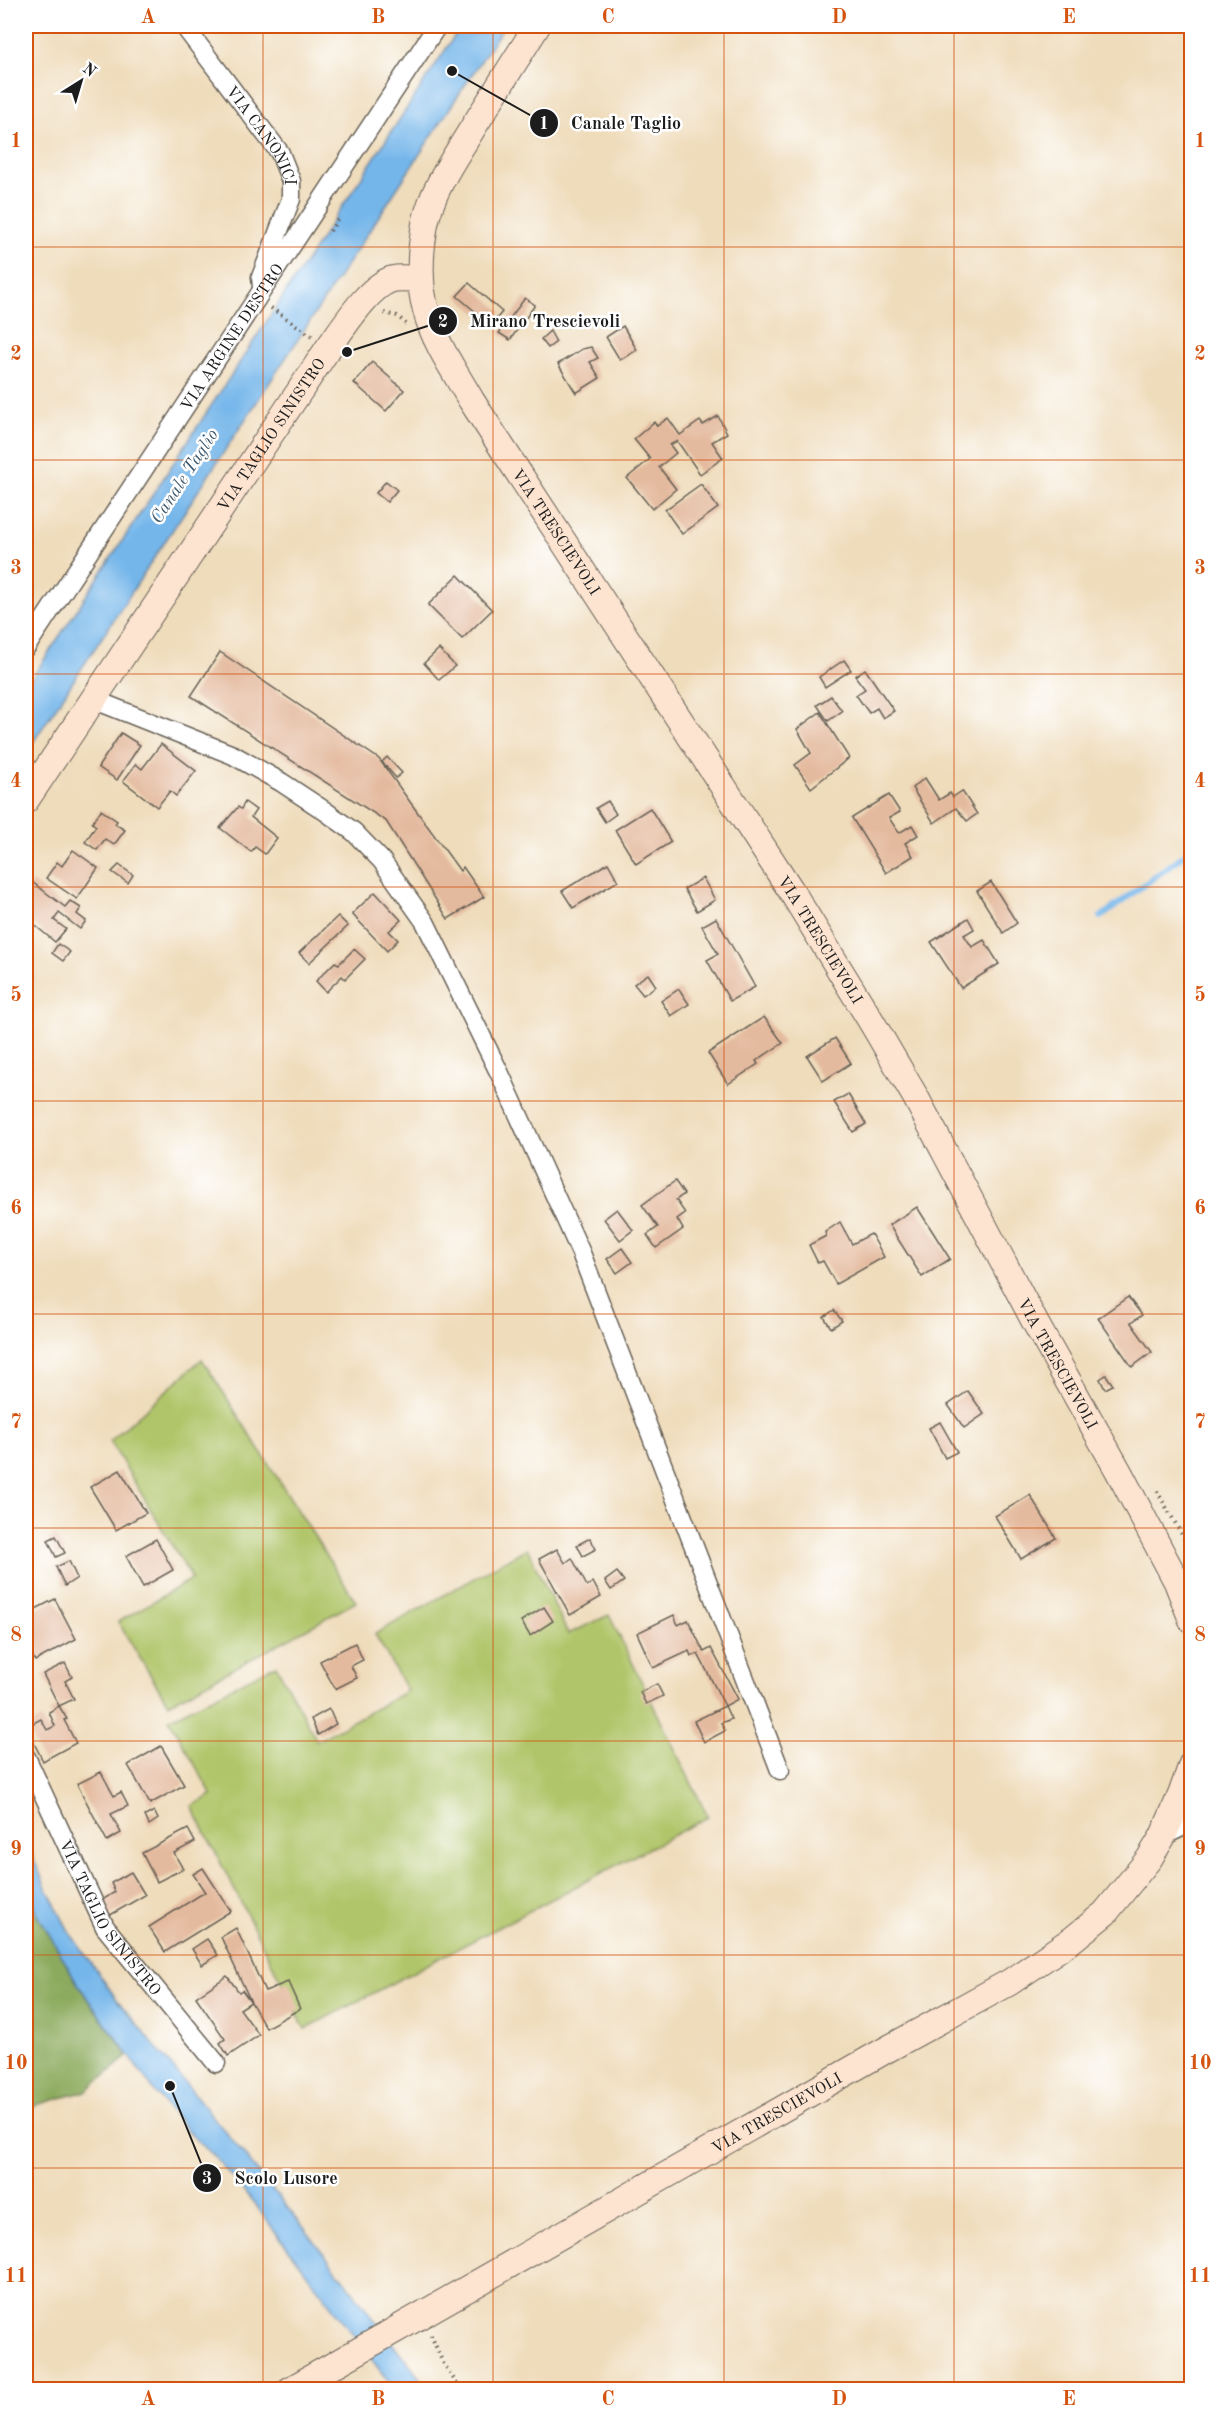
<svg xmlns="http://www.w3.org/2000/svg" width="1217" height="2415" viewBox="0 0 1217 2415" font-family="'Old Standard TT',serif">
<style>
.green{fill:#b0c569;stroke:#667042;stroke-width:1.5}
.forest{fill:#8caa5d;stroke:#54633c;stroke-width:1.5}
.water{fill:#75b6ea;stroke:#486983;stroke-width:1.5}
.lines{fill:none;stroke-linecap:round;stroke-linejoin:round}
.stream{stroke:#75b6ea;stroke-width:6}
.building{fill:#e4ba9e}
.street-casing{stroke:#665f54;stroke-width:21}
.secondary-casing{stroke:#665f54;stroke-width:28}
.path{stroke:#665f54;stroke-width:4;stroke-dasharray:1.5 4.5;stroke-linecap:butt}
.street{stroke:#fff;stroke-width:18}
.secondary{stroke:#fde4d1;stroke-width:26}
.grid{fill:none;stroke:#d4530e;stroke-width:1.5;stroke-opacity:0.55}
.labels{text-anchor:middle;stroke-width:5;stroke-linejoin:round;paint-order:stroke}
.street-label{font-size:16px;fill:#1c1c1c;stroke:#fff}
.water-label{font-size:18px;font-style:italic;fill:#405a6e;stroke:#fff}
.leader{fill:none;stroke:#1c1c1c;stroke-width:2}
.callout-dot{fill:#1c1c1c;stroke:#fff;stroke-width:2}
.mark-label{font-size:18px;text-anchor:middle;font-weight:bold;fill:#fff}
.callout-label{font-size:18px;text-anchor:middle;font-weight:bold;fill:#1c1c1c;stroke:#fff;stroke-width:5;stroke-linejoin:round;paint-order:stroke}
.neatline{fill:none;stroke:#d4530e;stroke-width:2}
.grid-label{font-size:20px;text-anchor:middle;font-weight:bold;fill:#d4530e}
</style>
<rect width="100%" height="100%" fill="#fff"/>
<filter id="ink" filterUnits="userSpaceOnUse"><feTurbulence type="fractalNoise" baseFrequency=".0167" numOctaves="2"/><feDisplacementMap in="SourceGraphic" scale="12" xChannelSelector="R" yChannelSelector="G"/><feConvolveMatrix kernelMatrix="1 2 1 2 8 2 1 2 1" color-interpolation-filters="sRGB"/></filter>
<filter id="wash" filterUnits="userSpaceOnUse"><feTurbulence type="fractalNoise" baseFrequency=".008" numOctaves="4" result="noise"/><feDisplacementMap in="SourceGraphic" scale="24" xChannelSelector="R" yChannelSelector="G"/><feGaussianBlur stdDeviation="1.35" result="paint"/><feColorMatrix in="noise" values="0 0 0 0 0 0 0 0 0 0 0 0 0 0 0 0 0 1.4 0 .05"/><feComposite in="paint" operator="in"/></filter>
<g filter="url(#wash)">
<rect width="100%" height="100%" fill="#efdcbb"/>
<g class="green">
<polygon points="202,1359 356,1602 168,1704 118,1622 192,1579 110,1441"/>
<polygon points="527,1548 568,1634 609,1615 708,1817 305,2029 192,1806 212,1795 169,1719 276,1665 317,1741 407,1691 375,1634"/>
</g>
<polygon class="forest" points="34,1908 79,1986 128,2056 86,2091 36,2105 26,2115 26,1913"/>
<g class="water">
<polygon points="461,26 504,26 26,753 26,687"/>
<polygon points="26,1841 45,1885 70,1933 118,2001 301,2224 428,2389 394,2389 253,2202 212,2154 193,2137 161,2100 79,1986 34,1908 26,1887"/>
</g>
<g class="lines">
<polyline class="stream" points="1101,917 1192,849"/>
</g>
<g id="blocks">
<g class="building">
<polygon points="469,283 502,312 491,325 457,296"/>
<polygon points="525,298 535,305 510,340 499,333"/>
<polygon points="623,326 637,350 620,360 606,337"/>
<polygon points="550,331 556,342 548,348 541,339"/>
<polygon points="591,347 598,358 590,362 600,378 576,393 558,364 582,349"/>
<polygon points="372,362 404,390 386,411 354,383"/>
<polygon points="718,416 727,433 712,442 723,458 700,474 677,441 670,445 676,453 659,467 676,489 652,509 627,478 650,459 634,439 654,422 657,426 668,418 680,435 700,421 703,425"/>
<polygon points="386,481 397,490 387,502 376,493"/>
<polygon points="701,484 718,508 682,534 665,510"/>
<polygon points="458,575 492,610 462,639 428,605"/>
<polygon points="439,649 455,666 439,680 424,663"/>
<polygon points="220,652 379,759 460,871 463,867 484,897 448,919 386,821 191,696"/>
<polygon points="844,660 851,670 825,687 819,677"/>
<polygon points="865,669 894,711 883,718 877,708 869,713 856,695 865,689 855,676"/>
<polygon points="831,696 842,711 828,721 817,705"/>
<polygon points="820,712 849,758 811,788 795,765 811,753 797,729"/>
<polygon points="121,733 140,745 117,780 98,767"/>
<polygon points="161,744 196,771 176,796 170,791 157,807 123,781 136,764 142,769"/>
<polygon points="387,757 402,773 396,778 382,762"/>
<polygon points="925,778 939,800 950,793 953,797 962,791 977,814 967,821 956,808 934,823 912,788"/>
<polygon points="889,795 900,812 889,818 899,833 912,825 918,835 905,843 913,856 886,873 852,818"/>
<polygon points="608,801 616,814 605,822 596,808"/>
<polygon points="245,802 256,810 251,817 277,838 265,854 255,847 251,852 220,828 238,807 241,809"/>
<polygon points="650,808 671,842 636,864 615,830"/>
<polygon points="101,810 117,821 115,824 125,830 114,845 105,839 97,850 85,842 96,826 92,823"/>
<polygon points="73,850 98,868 77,899 46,878 57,862 62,866"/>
<polygon points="608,863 618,881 573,908 562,891"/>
<polygon points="119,865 133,875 128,883 112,872"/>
<polygon points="703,878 715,900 697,911 684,889"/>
<polygon points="32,882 65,907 70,901 81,908 77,914 86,921 80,929 59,913 54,920 66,929 55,942 26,918 26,890"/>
<polygon points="991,882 1017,923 1003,933 977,891"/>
<polygon points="375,892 401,920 389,931 398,940 387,951 352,914"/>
<polygon points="338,916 348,926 309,963 299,953"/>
<polygon points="716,918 755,987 730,1001 707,960 718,954 702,926"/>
<polygon points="968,918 974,929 964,935 972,947 984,940 999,964 961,988 931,942"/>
<polygon points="58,944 70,952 63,961 52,953"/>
<polygon points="354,949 365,959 345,979 342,976 326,992 316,981 335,962 339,964"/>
<polygon points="26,956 33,961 28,969 34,977 26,987"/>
<polygon points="648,974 656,986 643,995 634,984"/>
<polygon points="679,989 689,1004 671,1016 661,1001"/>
<polygon points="764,1017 783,1043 756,1061 758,1064 728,1084 708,1053"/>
<polygon points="835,1038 851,1063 823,1081 807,1056"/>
<polygon points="848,1094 866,1124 853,1132 834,1102"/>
<polygon points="675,1181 684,1194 676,1200 685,1213 677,1219 683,1229 656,1248 647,1235 658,1227 642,1205"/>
<polygon points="917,1207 950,1259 922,1277 889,1225"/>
<polygon points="617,1209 633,1230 620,1240 604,1219"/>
<polygon points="840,1222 852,1244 871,1234 884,1257 836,1284 823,1261 818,1263 809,1245 826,1236 825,1232"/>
<polygon points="622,1248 632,1262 617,1273 607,1259"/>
<polygon points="1128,1297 1142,1315 1131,1323 1152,1352 1132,1367 1098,1318"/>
<polygon points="834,1310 842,1321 831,1328 824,1317"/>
<polygon points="1106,1375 1113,1385 1105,1389 1100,1379"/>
<polygon points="968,1391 984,1414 964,1428 948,1405"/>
<polygon points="940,1422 957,1452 945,1458 929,1428"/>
<polygon points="120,1470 146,1513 116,1530 90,1487"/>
<polygon points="1030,1495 1056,1538 1021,1559 995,1516"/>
<polygon points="56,1536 65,1553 56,1557 48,1540"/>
<polygon points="590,1538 596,1549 583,1556 577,1545"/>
<polygon points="156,1539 173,1570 143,1587 126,1556"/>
<polygon points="557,1549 565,1563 572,1558 587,1586 593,1582 601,1597 570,1615 539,1559"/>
<polygon points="69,1561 77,1578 65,1586 56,1567"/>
<polygon points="617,1572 624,1581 611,1590 605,1581"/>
<polygon points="55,1599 76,1639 35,1661 26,1643 26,1614"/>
<polygon points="544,1607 553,1621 530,1636 521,1621"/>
<polygon points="674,1615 678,1625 688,1620 704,1652 711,1648 738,1699 725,1706 698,1654 691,1656 689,1651 653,1668 637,1633"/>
<polygon points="355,1643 363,1660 351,1666 357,1678 335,1689 320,1661"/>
<polygon points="65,1663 72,1677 65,1681 74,1699 59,1706 43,1674"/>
<polygon points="657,1684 663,1696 646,1704 640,1692"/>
<polygon points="59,1706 67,1719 64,1720 76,1743 43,1761 26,1727 41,1719 47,1730 55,1726 49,1712"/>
<polygon points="725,1706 731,1719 721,1723 725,1731 704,1742 694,1721"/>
<polygon points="329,1709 336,1724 318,1735 311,1719"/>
<polygon points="161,1746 184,1785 150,1804 128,1765"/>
<polygon points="101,1772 114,1796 121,1792 128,1806 111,1814 121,1833 107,1841 77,1784"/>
<polygon points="154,1811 158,1819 149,1825 145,1816"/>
<polygon points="188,1829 195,1842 174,1853 183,1869 157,1882 142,1853"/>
<polygon points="203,1868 231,1911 165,1952 149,1927 205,1892 193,1874"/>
<polygon points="131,1872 145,1895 107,1917 99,1902 115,1892 111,1883"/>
<polygon points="236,1928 265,1991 288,1982 300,2009 266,2028 251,2002 221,1937"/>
<polygon points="207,1939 218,1955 202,1965 192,1949"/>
<polygon points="227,1976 239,1992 242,1990 251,2002 240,2009 259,2035 228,2056 220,2043 225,2039 196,1997"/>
</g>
</g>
</g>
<g filter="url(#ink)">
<use href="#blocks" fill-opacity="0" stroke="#665f54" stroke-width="1.5"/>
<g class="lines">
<defs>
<g id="street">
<path id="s1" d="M184 26 280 153 291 181V199L261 277 262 287"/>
<path id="s2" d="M26 647 437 26"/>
<polyline points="95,698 105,704 233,755 281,782 325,811 354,832 382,861 425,922 500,1074 581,1253 780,1770"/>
<path id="s3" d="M26 1757 105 1927 216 2063"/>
<polyline points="1163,1836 1192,1822"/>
</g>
<g id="secondary">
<path id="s4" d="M537 26C516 59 495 93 474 126 456 156 432 189 425 224 420 252 418 283 426 310 434 342 455 372 471 400L792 892 871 1021 915 1096 1036 1324 1119 1472 1177 1582 1192 1620"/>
<path id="s5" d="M26 800 329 347C343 328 369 285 393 279 401 277 412 279 421 279"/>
<path id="s6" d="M290 2390 884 2051 1010 1982 1073 1939 1105 1913 1149 1859 1163 1836 1181 1795 1192 1764"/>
</g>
</defs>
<use href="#street" class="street-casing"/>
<use href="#secondary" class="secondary-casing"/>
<g class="path">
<polyline points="330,231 338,219"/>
<polyline points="271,308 312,336"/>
<polyline points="384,313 397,316 406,324"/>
<polyline points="1157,1491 1192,1552"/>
<polyline points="431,2335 442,2361 461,2390"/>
</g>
<use href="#street" class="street"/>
<use href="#secondary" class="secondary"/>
</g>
</g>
<path class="grid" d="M263 26V2390M493 26V2390M724 26V2390M954 26V2390M26 247H1192M26 460H1192M26 674H1192M26 887H1192M26 1101H1192M26 1314H1192M26 1528H1192M26 1741H1192M26 1955H1192M26 2168H1192"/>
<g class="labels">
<g class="street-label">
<text dy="6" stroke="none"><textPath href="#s1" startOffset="135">VIA CANONICI</textPath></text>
<text dy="6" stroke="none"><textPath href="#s2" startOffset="372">VIA ARGINE DESTRO</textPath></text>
<text dy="6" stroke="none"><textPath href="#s5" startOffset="440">VIA TAGLIO SINISTRO</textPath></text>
<text dy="6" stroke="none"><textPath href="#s4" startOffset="573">VIA TRESCIEVOLI</textPath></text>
<text dy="6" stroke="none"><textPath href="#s4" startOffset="1059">VIA TRESCIEVOLI</textPath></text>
<text dy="6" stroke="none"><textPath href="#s4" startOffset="1545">VIA TRESCIEVOLI</textPath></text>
<text dy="6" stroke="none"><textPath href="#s3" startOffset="182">VIA TAGLIO SINISTRO</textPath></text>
<text dy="6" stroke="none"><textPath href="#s6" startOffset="560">VIA TRESCIEVOLI</textPath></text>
</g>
<g class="water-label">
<text transform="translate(184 476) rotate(-57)" y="6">Canale Taglio</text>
</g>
</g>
<path class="leader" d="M452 71L544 123M347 352L443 321M170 2086L207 2178"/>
<g class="callout-dot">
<circle cx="452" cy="71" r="6"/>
<circle cx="347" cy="352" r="6"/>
<circle cx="170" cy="2086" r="6"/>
<circle cx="544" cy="123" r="15"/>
<circle cx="443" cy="321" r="15"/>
<circle cx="207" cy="2178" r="15"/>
</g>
<g class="mark-label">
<text x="544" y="129">1</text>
<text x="443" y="327">2</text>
<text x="207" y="2184">3</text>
</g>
<g class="callout-label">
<text x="626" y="129">Canale Taglio</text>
<text x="545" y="327">Mirano Trescievoli</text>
<text x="286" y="2184">Scolo Lusore</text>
</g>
<rect width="1217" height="2415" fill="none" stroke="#fff" stroke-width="66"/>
<g transform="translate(81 81) rotate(37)" stroke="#ffffff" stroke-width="4.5" paint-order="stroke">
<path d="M0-4.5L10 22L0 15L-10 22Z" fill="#1c1c1c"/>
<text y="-9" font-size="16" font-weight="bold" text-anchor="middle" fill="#1c1c1c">N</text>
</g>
<rect x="33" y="33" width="1151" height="2349" class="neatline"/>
<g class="grid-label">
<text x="148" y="23">A</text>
<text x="378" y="23">B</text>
<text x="608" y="23">C</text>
<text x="839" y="23">D</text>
<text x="1069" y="23">E</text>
<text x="16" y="147">1</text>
<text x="1200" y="147">1</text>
<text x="16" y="360">2</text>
<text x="1200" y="360">2</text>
<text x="16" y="574">3</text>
<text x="1200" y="574">3</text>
<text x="16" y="787">4</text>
<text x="1200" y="787">4</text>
<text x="16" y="1001">5</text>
<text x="1200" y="1001">5</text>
<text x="16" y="1214">6</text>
<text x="1200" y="1214">6</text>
<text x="16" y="1428">7</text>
<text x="1200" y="1428">7</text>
<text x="16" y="1641">8</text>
<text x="1200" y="1641">8</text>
<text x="16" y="1855">9</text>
<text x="1200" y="1855">9</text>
<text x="16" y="2069">10</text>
<text x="1200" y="2069">10</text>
<text x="16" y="2282">11</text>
<text x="1200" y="2282">11</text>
<text x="148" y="2405">A</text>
<text x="378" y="2405">B</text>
<text x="608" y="2405">C</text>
<text x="839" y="2405">D</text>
<text x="1069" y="2405">E</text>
</g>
</svg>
